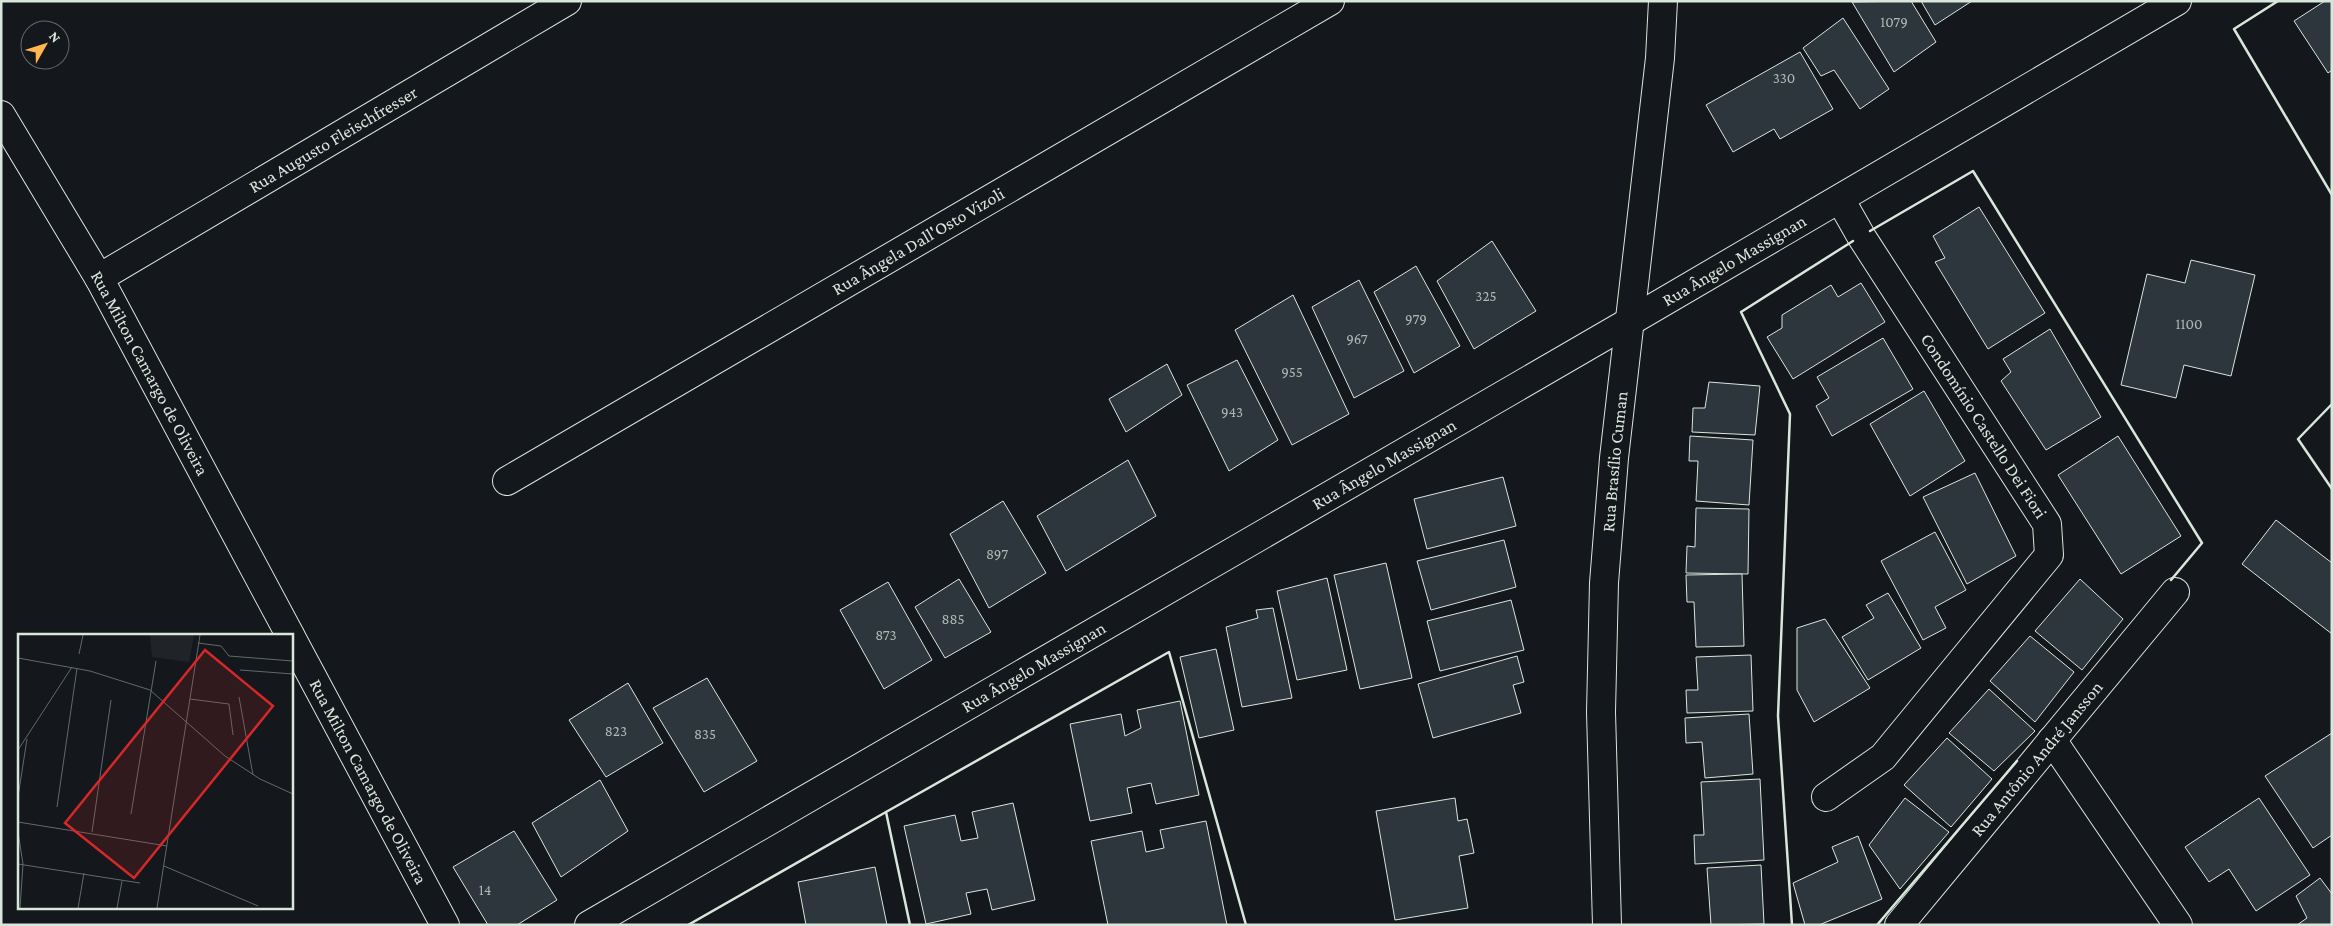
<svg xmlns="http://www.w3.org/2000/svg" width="2333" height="926" viewBox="0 0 2333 926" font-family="'Crimson Pro',serif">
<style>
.building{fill:#2c363c;stroke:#d8e6dc}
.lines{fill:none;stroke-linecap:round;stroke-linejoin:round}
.minor-casing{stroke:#d8e6dc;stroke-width:30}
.minor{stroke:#14181c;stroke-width:28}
.wall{stroke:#d8e6dc;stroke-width:2.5}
.labels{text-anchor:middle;stroke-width:4;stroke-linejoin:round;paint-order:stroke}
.number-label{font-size:15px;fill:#adbab4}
.street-label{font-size:18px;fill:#d8e6dc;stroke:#14181c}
.inset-road{fill:none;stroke:#626a69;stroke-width:1}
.view{fill:#d62828;fill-opacity:0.15;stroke:#d62828;stroke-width:2.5}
.inset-edge{fill:none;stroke:#d8e6dc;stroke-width:2.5}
</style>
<rect width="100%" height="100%" fill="#14181c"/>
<g class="building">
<polygon points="1911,1 1936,42 1894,72 1852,2"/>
<polygon points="1921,1 1972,1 1935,25"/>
<polygon points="2325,1 2332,1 2332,70 2328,73 2294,21"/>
<polygon points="1843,18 1889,89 1860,109 1834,70 1821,76 1803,48"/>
<polygon points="1800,52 1833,109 1780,139 1774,129 1733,152 1706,105"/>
<polygon points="1979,207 2045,313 1988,349 1935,262 1945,258 1933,236"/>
<polygon points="1492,241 1536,311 1474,349 1437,281"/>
<polygon points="2191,260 2255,275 2231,376 2184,365 2176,398 2121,385 2147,274 2185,283"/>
<polygon points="1416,266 1460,346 1414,373 1374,292"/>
<polygon points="1359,280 1404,371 1354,398 1312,307"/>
<polygon points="1861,283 1885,322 1793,379 1767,337 1782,328 1782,315 1831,285 1838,297"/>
<polygon points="1293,295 1349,414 1292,445 1235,330"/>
<polygon points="2050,329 2101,417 2046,450 2001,381 2011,372 2003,359"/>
<polygon points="1883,338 1913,389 1832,436 1816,406 1829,398 1817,377"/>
<polygon points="1237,360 1278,440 1229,471 1187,385"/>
<polygon points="1167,364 1182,395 1126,432 1109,399"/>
<polygon points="1709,382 1760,386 1755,435 1692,432 1693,408 1705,408"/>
<polygon points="1924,391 1965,461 1910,496 1870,424"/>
<polygon points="1690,436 1753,440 1749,505 1696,501 1698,461 1689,461"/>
<polygon points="2118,436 2181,536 2121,574 2058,475"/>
<polygon points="1128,460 1156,516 1066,571 1037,516"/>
<polygon points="1975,473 2016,556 1967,584 1923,497"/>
<polygon points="1503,477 1516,526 1427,549 1414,499"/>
<polygon points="1003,501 1046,573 989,608 950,534"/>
<polygon points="1696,508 1749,509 1748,574 1686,573 1687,546 1695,547"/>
<polygon points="2276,520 2332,563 2332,634 2242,564"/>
<polygon points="1935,532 1966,590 1935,607 1946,628 1923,640 1881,561"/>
<polygon points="1504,540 1516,587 1431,610 1417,561"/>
<polygon points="1386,563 1412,678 1360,689 1334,575"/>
<polygon points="1742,574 1744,646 1696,647 1694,602 1687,602 1686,575"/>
<polygon points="1327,578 1347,670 1297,680 1277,591"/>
<polygon points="959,579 991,632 945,658 915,607"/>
<polygon points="2080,579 2123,619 2082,670 2035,631"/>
<polygon points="888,582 932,660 884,689 840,610"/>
<polygon points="1888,593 1921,648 1868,680 1842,637 1874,618 1866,605"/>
<polygon points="1511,600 1524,650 1440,671 1427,621"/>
<polygon points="1273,608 1292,698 1242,707 1226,627 1258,618 1256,610"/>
<polygon points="1825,619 1870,688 1814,722 1797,690 1797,628"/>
<polygon points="2030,636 2074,672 2035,722 1990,681"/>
<polygon points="1216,649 1234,730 1199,738 1180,657"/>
<polygon points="1751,655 1753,711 1687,713 1686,690 1698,690 1696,657"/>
<polygon points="1517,656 1524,682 1513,685 1521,713 1433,738 1418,684"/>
<polygon points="707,678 757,761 704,792 653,708"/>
<polygon points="628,683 663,743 606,777 569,720"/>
<polygon points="1989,689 2035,731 1994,771 1949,733"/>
<polygon points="1180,701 1199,795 1156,804 1151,783 1127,788 1132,813 1090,821 1070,724 1121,714 1125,736 1141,728 1137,710"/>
<polygon points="1749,714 1753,774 1705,778 1702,742 1686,743 1685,718"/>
<polygon points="2332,733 2332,835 2313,848 2265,776"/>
<polygon points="1947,738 1992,779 1951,827 1904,785"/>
<polygon points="1760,779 1764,860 1695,864 1694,835 1704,835 1701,782"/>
<polygon points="600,780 628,831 561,877 532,823"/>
<polygon points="1455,798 1458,821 1467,819 1474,853 1459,856 1468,908 1395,920 1376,811"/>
<polygon points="1905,798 1949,832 1900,889 1869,845"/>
<polygon points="2259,798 2310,875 2256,911 2229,869 2209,882 2185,847"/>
<polygon points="1013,803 1035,900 992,910 987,889 966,893 971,914 926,924 904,826 955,815 961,841 978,838 972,812"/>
<polygon points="1206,821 1227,925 1108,925 1091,841 1142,831 1146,852 1164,848 1160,830"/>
<polygon points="514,831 557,900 517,925 488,925 453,867"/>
<polygon points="1858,836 1882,899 1819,925 1805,925 1793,883 1838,862 1832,847"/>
<polygon points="1761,865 1764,924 1711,925 1707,868"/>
<polygon points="875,867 887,925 806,925 798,882"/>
<polygon points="2320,878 2332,894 2332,925 2297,925 2307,918 2296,896"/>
</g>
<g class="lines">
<defs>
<g id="minor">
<path id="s1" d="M1 115 99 278 290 635"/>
<path id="s2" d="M99 278 567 1"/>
<path id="s3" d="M507 481 1330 1"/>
<path id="s4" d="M291 637 445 925"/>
<polyline points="2052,740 2178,925"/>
<polyline points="1826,797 1883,757 2049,555 2047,524 1861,236 1840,199"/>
<path id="s5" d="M589 925 1629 322 2177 1"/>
<path id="s6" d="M1607 925 1601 712 1604 583 1614 458 1660 58 1663 1"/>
<path id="s7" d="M1899 925 2175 592"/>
</g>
</defs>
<use href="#minor" class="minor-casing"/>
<use href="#minor" class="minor"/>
<g class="wall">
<polyline points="2278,1 2234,29 2332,195"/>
<polyline points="1870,231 1973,171 2202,543 2171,580"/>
<polyline points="2332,404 2298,439 2332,489"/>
<polyline points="688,925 886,812"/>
<polyline points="910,925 886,812 1169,652 1246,925"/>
<polyline points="1792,925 1778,716 1790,414 1741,312 1853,241"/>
<polyline points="1877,925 2017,761"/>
</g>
</g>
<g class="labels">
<g class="number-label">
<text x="1894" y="27">1079</text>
<text x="1784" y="83">330</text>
<text x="1486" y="301">325</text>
<text x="1416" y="324">979</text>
<text x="2189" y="329">1100</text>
<text x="1357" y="344">967</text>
<text x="1292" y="377">955</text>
<text x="1232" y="417">943</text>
<text x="997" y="559">897</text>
<text x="953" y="624">885</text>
<text x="886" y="640">873</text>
<text x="616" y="736">823</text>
<text x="705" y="739">835</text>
<text x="485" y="895">14</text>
</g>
<g class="street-label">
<text dy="6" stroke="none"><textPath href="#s2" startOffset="272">Rua Augusto Fleischfresser</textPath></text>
<text dy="6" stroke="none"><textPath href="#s3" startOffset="476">Rua Ângela Dall'Osto Vizoli</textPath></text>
<text dy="6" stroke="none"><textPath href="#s5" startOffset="1324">Rua Ângelo Massignan</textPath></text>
<text dy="6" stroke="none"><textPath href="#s1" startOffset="298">Rua Milton Camargo de Oliveira</textPath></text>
<text transform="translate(1984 426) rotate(57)" y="6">Condomínio Castello Dei Fiori</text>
<text dy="6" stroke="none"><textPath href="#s6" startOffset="464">Rua Brasílio Cuman</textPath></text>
<text dy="6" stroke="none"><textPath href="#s5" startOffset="919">Rua Ângelo Massignan</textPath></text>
<text dy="6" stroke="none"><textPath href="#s5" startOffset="514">Rua Ângelo Massignan</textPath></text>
<text dy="6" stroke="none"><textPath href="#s7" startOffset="216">Rua Antônio André Jansson</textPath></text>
<text dy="6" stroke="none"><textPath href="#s4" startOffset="164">Rua Milton Camargo de Oliveira</textPath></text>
</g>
</g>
<g transform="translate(18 634)">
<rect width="275" height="275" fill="#14181c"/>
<path d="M132 1H176L171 28 134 23Z" fill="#202428"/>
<path class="inset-road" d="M180 9 203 12 211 22 275 27M61 20 65 1M0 24 72 37 132 56 207 122 242 145 275 160M222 36 275 40M221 63 235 141M172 65 211 70 215 101M0 116 54 33M0 163 9 105M39 173 59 34M113 180 138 27M0 188 149 212M0 198 5 230 2 274M74 198 93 66M0 230 122 249M146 232 240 272M60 274 66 239M99 274 104 247M139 274 182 1"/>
<path class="view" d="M187 16 255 72 116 244 47 189Z"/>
<rect width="275" height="275" class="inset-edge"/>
</g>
<rect width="2333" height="926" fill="none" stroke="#d8e6dc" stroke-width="5"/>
<g transform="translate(45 45) rotate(51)"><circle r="24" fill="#14181c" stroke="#626a69"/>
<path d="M0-4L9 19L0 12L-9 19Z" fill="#ffb74d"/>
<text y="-8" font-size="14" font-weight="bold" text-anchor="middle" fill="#d8e6dc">N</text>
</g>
</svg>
